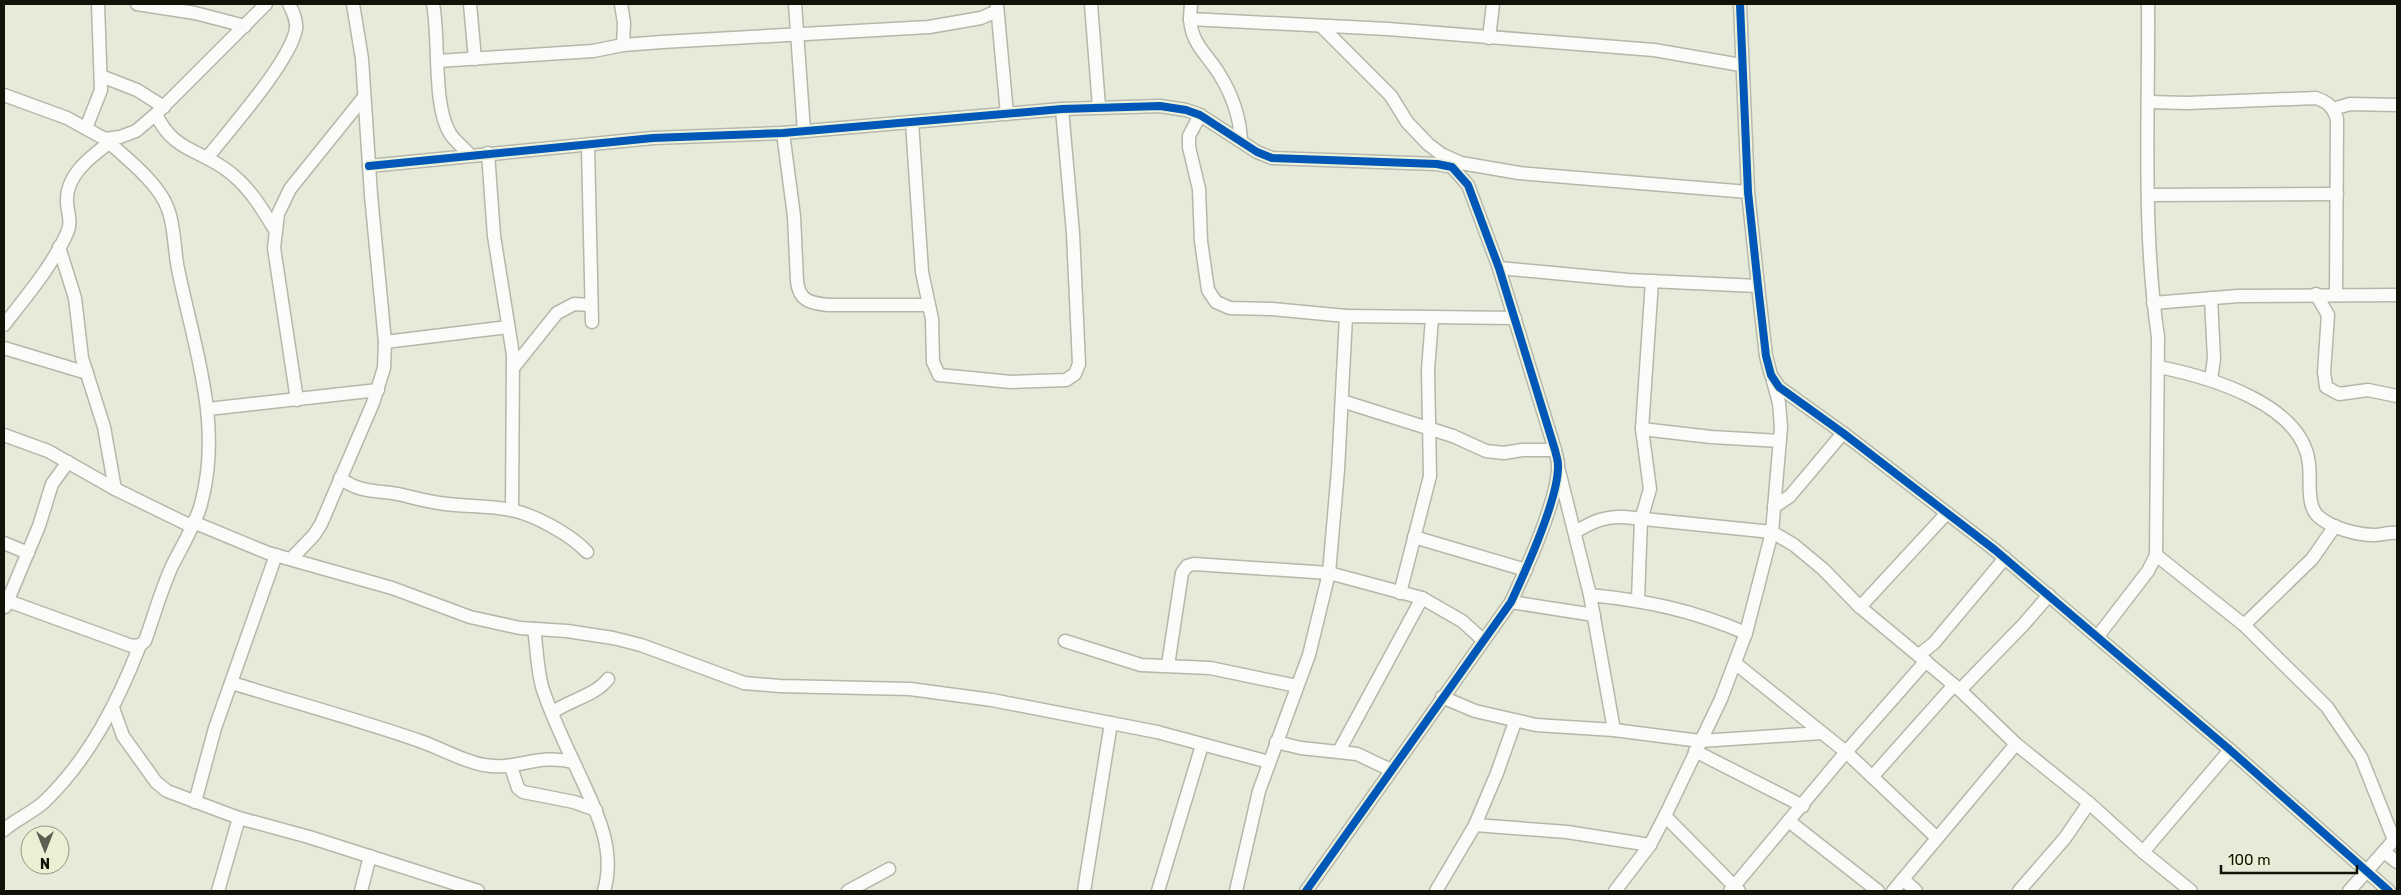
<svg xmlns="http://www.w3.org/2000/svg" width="2401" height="895" viewBox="0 0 2401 895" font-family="Rubik,sans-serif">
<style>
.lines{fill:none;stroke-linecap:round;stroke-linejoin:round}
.minor-casing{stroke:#b4b7aa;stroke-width:15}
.minor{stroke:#fbfcf9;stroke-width:12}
.cycleway-casing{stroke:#e9f0d3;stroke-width:11}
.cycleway{stroke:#0057b8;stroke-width:8}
</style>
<rect width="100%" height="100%" fill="#e6ead9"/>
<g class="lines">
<defs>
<g id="minor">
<polyline points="137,4 195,13 245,26"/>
<path d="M433 4C440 39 432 107 451 135 456 142 464 148 470 155"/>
<polyline points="470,4 475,59"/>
<polyline points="621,4 624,23 623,45"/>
<polyline points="795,4 804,131"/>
<polyline points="1091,4 1099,107"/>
<polyline points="1191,4 1190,19 1388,29 1654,50 1741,65"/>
<polyline points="1740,4 1748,192 1758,286 1766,356 1771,375 1779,387 1843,433 1995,550 2230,750 2389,891"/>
<polyline points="997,5 1007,114"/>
<path d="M1190 19C1192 44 1205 52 1218 72 1232 94 1240 115 1241 141"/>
<polyline points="1321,26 1391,96 1407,122 1428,144 1441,154 1461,163 1519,173 1748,192"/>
<polyline points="1489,38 1493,4"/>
<polyline points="438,61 593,51 623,45 662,42 929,27 981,18 997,11"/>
<polyline points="101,76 137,90 164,107"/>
<polyline points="4,95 67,118 105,139 120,137 136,131 156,114 266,4"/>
<path d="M2149 102 2187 103 2316 98C2328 102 2333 107 2337 119L2336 294"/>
<polyline points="2333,109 2350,104 2397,105"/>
<path d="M156 114C173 153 205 150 233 175 251 190 263 210 275 230"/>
<polyline points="1200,115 1189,136 1189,147 1199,189 1201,241 1208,290 1216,302 1230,308 1272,309 1346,316"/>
<polyline points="912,122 922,272 932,319 933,362 939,375 1011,382 1066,380 1075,374 1079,364 1073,233 1062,109"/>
<polyline points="86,128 101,90 98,4"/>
<path d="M783 133 794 216 797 281C799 301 810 303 828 305H929"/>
<polyline points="588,146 592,322"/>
<polyline points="488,153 494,236 513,355 512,510"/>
<path d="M207 158C229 130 290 62 296 29 297 20 293 12 289 4"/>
<path d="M369 166 653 138 783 133 1062 109 1160 106 1186 110 1200 115 1257 152 1272 158 1437 164 1452 167 1468 185 1499 268 1555 450C1556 455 1558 460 1558 465 1559 497 1525 572 1511 602L1306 891"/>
<polyline points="2149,195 2337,194"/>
<polyline points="59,247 75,298 82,358 104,427 115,489"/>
<polyline points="1499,268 1628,280 1758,286"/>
<polyline points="2316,294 2328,315 2324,372 2326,387 2339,394 2368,390 2397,396"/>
<polyline points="2211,298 2214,359 2211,379"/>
<polyline points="2153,303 2238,296 2397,295"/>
<path d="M4 325C25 298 53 265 67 233 72 223 68 214 67 203 65 176 89 158 109 143"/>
<polyline points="385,342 508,327"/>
<polyline points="4,348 87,373"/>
<path d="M2159 367C2209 377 2303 404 2309 464 2311 479 2306 505 2318 516 2331 528 2357 535 2375 535 2382 535 2389 532 2397 533"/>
<polyline points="513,368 557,313 574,304 591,305"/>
<polyline points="297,400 274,248 278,214 290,189 364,97"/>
<polyline points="1342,401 1453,436 1486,451 1504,453 1522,450 1555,450"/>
<polyline points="208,409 378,390"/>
<polyline points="1642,429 1711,437 1780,441"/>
<polyline points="4,435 48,451 115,489 191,526"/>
<polyline points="1559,471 1590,595 1614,730"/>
<path d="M340 478C360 493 375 490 398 494 411 497 425 501 439 503 462 507 488 505 511 510 535 515 570 534 587 552"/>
<polyline points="1774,507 1790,496 1843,433"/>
<polyline points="193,522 268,553 392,588 470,617 520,628 567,631 613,638 641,645 744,683 780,686 910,689 992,700 1157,732 1269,762"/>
<path d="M1575 532C1592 522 1604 516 1624 517L1772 532 1794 545 1823 569 1860 607 1960 690 2016 744 2089 803 2143 852 2191 891"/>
<polyline points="1414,537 1526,570"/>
<polyline points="4,543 28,553"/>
<polyline points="2156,555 2244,625 2327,707 2361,757 2394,840"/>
<polyline points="291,559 314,535 321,524 373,403 384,368 385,342 371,195 362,59 353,4"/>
<polyline points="1400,593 1430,476 1428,370 1432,318"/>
<path d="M1590 595C1649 601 1691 610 1746 633"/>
<polyline points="1638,599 1641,520 1650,489 1642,429 1652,281"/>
<path d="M8 601 132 646 140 645 145 641C154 616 161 590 172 566 181 548 196 523 201 504 223 424 194 347 178 269 174 250 175 227 168 209 159 183 125 157 105 139"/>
<polyline points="1511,602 1594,615"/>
<polyline points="5,607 39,526 52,484 68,462"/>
<polyline points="1860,607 1947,513"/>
<polyline points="2244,625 2312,559 2335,526"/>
<path d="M534 629C537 648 537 671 543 690 552 716 564 742 576 767 594 807 617 847 604 891"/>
<path d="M2098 636 2148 571 2156 555 2158 337C2142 228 2149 115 2148 4"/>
<polyline points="1065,641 1141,665 1210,668 1297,686"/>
<polyline points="1919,655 1934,643 2005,558"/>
<polyline points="1735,663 1846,752 1936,837"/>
<polyline points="1168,665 1182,573 1187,566 1194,564 1329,573 1422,598 1462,621 1483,640"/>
<path d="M232 683C293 702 356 719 417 740 439 747 461 761 484 765 517 771 537 753 573 762"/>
<polyline points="1960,690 2024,624 2049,595"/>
<polyline points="1442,697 1475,711 1536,725 1614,730 1700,741 1822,733"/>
<polyline points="113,708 123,736 156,782 167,791 239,818 309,837 478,891"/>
<path d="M553 712C570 700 596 695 608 679"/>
<polyline points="1276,742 1301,748 1357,754 1391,770"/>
<polyline points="1339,751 1422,598"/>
<polyline points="1695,751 1803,806"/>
<polyline points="511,767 518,788 523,792 574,802 596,810"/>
<polyline points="1872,777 1954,685"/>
<polyline points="195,802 215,728 276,555"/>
<polyline points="1665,816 1739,891"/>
<polyline points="1790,822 1878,891"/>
<polyline points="1475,825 1567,832 1650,845"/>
<path d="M4 830C16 819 32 813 44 802 89 759 118 702 140 645"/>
<polyline points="2143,852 2230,750"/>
<polyline points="2384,852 2397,862"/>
<polyline points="1903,879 1916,891"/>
<polyline points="218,891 239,818"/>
<polyline points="361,891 370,856"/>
<polyline points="848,891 889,869"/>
<polyline points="1084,891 1111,723"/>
<polyline points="1158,891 1202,745"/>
<polyline points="1236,891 1259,791 1309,655 1329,573 1338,470 1346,316 1515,318"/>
<polyline points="1436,891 1475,825 1497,773 1515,722"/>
<polyline points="1615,891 1650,845 1665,816 1721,699 1746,633 1772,532 1781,427 1779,403 1773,381"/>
<polyline points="1730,891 1846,752 1926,661"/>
<polyline points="1893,891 2016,744"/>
<polyline points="2019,891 2065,838 2089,803"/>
<polyline points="2349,891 2394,840 2397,833"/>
</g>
</defs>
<use href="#minor" class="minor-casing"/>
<use href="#minor" class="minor"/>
<defs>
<g id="cycleway">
<polyline points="1740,4 1748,192 1758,286 1766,356 1771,375 1779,387 1843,433 1995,550 2230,750 2389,891"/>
<path d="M369 166 653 138 783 133 1062 109 1160 106 1186 110 1200 115 1257 152 1272 158 1437 164 1452 167 1468 185 1499 268 1555 450C1556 455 1558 460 1558 465 1559 497 1525 572 1511 602L1306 891"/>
</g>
</defs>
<use href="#cycleway" class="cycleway-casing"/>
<use href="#cycleway" class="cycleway"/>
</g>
<rect width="2401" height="895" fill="none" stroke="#111309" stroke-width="10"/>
<g transform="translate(45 850) rotate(180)"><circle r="24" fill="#e9f0d3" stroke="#939882"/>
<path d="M0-4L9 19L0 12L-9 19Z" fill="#5c5e52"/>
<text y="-8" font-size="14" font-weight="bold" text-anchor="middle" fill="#111309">N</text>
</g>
<path d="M2221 865v8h136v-8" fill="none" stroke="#111309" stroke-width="2.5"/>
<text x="2228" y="865" font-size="15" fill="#111309" stroke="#e9f0d3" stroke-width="4" paint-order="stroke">100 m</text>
</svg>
